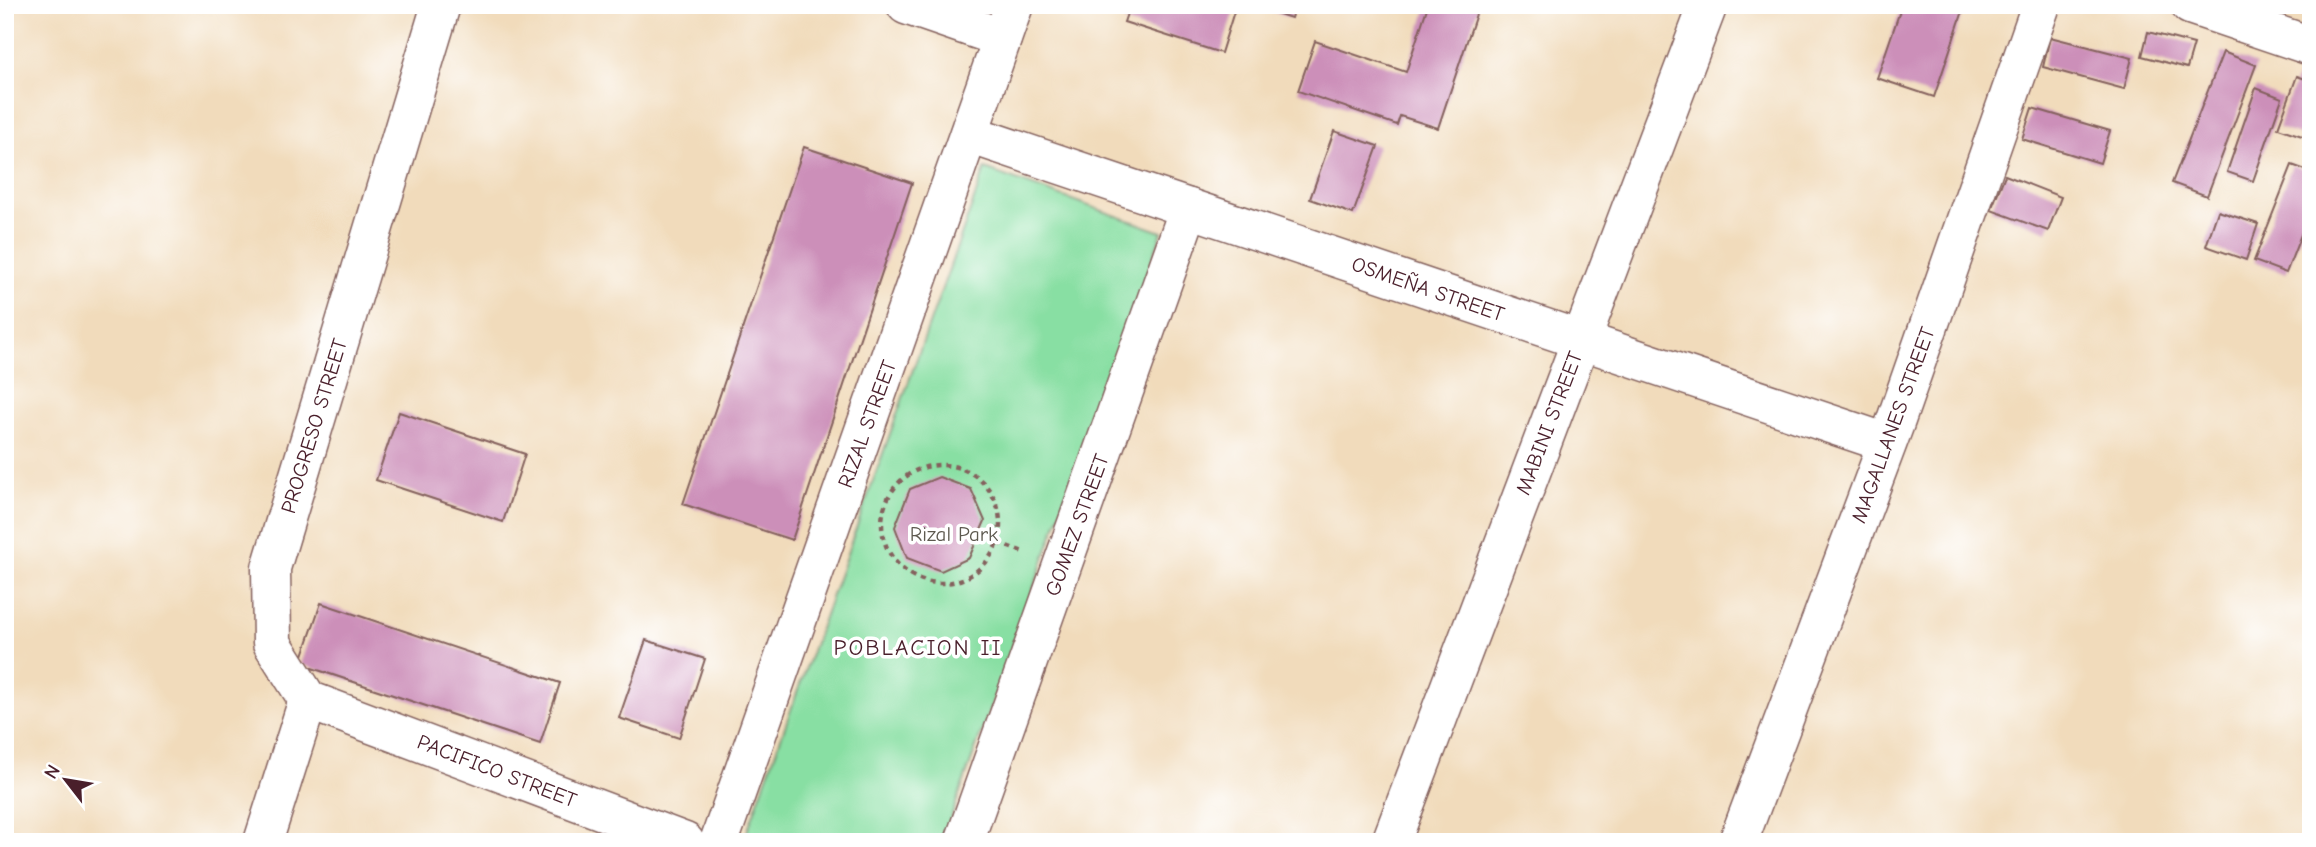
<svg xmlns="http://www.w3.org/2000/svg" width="2316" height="847" viewBox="0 0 2316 847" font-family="'Comic Neue',sans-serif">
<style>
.green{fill:#88dfa3;stroke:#697f67;stroke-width:2}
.building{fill:#cc8fb9}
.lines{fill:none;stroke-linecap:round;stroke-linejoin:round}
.minor-casing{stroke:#84615d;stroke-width:41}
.tertiary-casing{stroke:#84615d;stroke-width:41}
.trunk-casing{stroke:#84615d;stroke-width:41}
.path{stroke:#84615d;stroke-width:4.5;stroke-dasharray:5 5;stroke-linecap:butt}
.minor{stroke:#fff;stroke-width:38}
.tertiary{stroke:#fff;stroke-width:38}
.trunk{stroke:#fff;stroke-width:38}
.labels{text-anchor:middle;stroke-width:7;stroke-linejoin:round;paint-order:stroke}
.street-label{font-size:21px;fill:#4a1f2b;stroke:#fff}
.park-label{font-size:21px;fill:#5d594f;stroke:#fff}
.neighbourhood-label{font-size:23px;letter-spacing:2px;fill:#4a1f2b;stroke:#fff}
</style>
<rect width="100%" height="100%" fill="#fff"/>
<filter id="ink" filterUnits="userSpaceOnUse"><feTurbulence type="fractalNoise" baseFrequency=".0143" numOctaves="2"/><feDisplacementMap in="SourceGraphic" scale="14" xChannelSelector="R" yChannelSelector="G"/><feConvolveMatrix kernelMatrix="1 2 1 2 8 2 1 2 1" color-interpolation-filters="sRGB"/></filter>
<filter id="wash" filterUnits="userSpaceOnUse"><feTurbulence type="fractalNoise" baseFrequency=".00686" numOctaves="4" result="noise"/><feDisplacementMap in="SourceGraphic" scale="28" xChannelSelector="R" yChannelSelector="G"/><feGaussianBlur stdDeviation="1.57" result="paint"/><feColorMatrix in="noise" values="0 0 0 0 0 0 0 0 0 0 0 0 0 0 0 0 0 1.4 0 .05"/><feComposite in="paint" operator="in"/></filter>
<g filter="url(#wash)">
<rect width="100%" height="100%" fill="#f1dbbb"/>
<polygon class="green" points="985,169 1162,232 942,842 764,842 746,835"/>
<g id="blocks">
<g class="building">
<polygon points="1130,5 1236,5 1221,53 1124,22"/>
<polygon points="1252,5 1295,5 1291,18"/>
<polygon points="1428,5 1479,5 1438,128 1400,116 1397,125 1298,91 1315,41 1406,72"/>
<polygon points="1902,5 1965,5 1934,97 1877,78"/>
<polygon points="2148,32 2194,44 2187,68 2142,56"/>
<polygon points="2050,37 2132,58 2124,89 2043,67"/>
<polygon points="2223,52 2256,65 2207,196 2172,183"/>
<polygon points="2297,76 2311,81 2311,121 2305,137 2278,128"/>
<polygon points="2256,88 2282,98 2253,181 2227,172"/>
<polygon points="2032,108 2110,131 2100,163 2022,139"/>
<polygon points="1334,131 1378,146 1353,214 1310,199"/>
<polygon points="804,147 912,183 792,540 683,504"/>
<polygon points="2292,165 2311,172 2311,209 2286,273 2254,261"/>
<polygon points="2005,175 2061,197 2048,231 1991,210"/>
<polygon points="2218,211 2258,224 2246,260 2206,246"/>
<polygon points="399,412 525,454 503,522 376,480"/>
<polygon points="939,477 971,489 985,521 969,558 941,571 907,558 895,527 910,489"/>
<polygon points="321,603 560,683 540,744 300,664"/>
<polygon points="646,640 705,659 679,738 619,718"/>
</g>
</g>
</g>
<g filter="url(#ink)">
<use href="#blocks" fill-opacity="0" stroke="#84615d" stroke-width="2"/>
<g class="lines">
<defs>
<g id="minor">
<polyline points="906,5 1002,38"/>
<polyline points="969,134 1887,443"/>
<polyline points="308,700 685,842"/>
<polyline points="263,842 308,700 272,643 271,568 441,5"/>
<polyline points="964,842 1189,208"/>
<polyline points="1391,842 1708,5"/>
</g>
<g id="tertiary">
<polyline points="2190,5 2311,46"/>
<polyline points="719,842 1014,5"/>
</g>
<polyline id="trunk" points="1738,842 1895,423 2041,5"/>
</defs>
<use href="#minor" class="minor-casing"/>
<use href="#tertiary" class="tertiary-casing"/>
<use href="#trunk" class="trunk-casing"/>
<g class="path">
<circle cx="941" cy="524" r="59"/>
<polyline points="998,543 1026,553"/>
</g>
<use href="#minor" class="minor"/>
<use href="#tertiary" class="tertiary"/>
<use href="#trunk" class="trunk"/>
</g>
</g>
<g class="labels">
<g class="street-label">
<text transform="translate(1428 289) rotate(19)" y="7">OSMEÑA STREET</text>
<text transform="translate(1549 423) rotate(-69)" y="7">MABINI STREET</text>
<text transform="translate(867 424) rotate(-70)" y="7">RIZAL STREET</text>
<text transform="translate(1893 425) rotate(-70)" y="7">MAGALLANES STREET</text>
<text transform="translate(314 426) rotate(-73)" y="7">PROGRESO STREET</text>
<text transform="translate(1077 525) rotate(-70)" y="7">GOMEZ STREET</text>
<text transform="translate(497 771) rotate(21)" y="7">PACIFICO STREET</text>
</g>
<g class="park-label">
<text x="954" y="541">Rizal Park</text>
</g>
<g class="neighbourhood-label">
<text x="918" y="655">POBLACION II</text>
</g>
</g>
<rect width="2316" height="847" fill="none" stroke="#fff" stroke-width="28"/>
<g transform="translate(66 780) rotate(301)" stroke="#ffffff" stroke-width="5" paint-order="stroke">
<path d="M0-5L12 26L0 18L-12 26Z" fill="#4a1f2b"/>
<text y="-10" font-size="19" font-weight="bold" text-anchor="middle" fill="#4a1f2b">N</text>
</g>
</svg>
